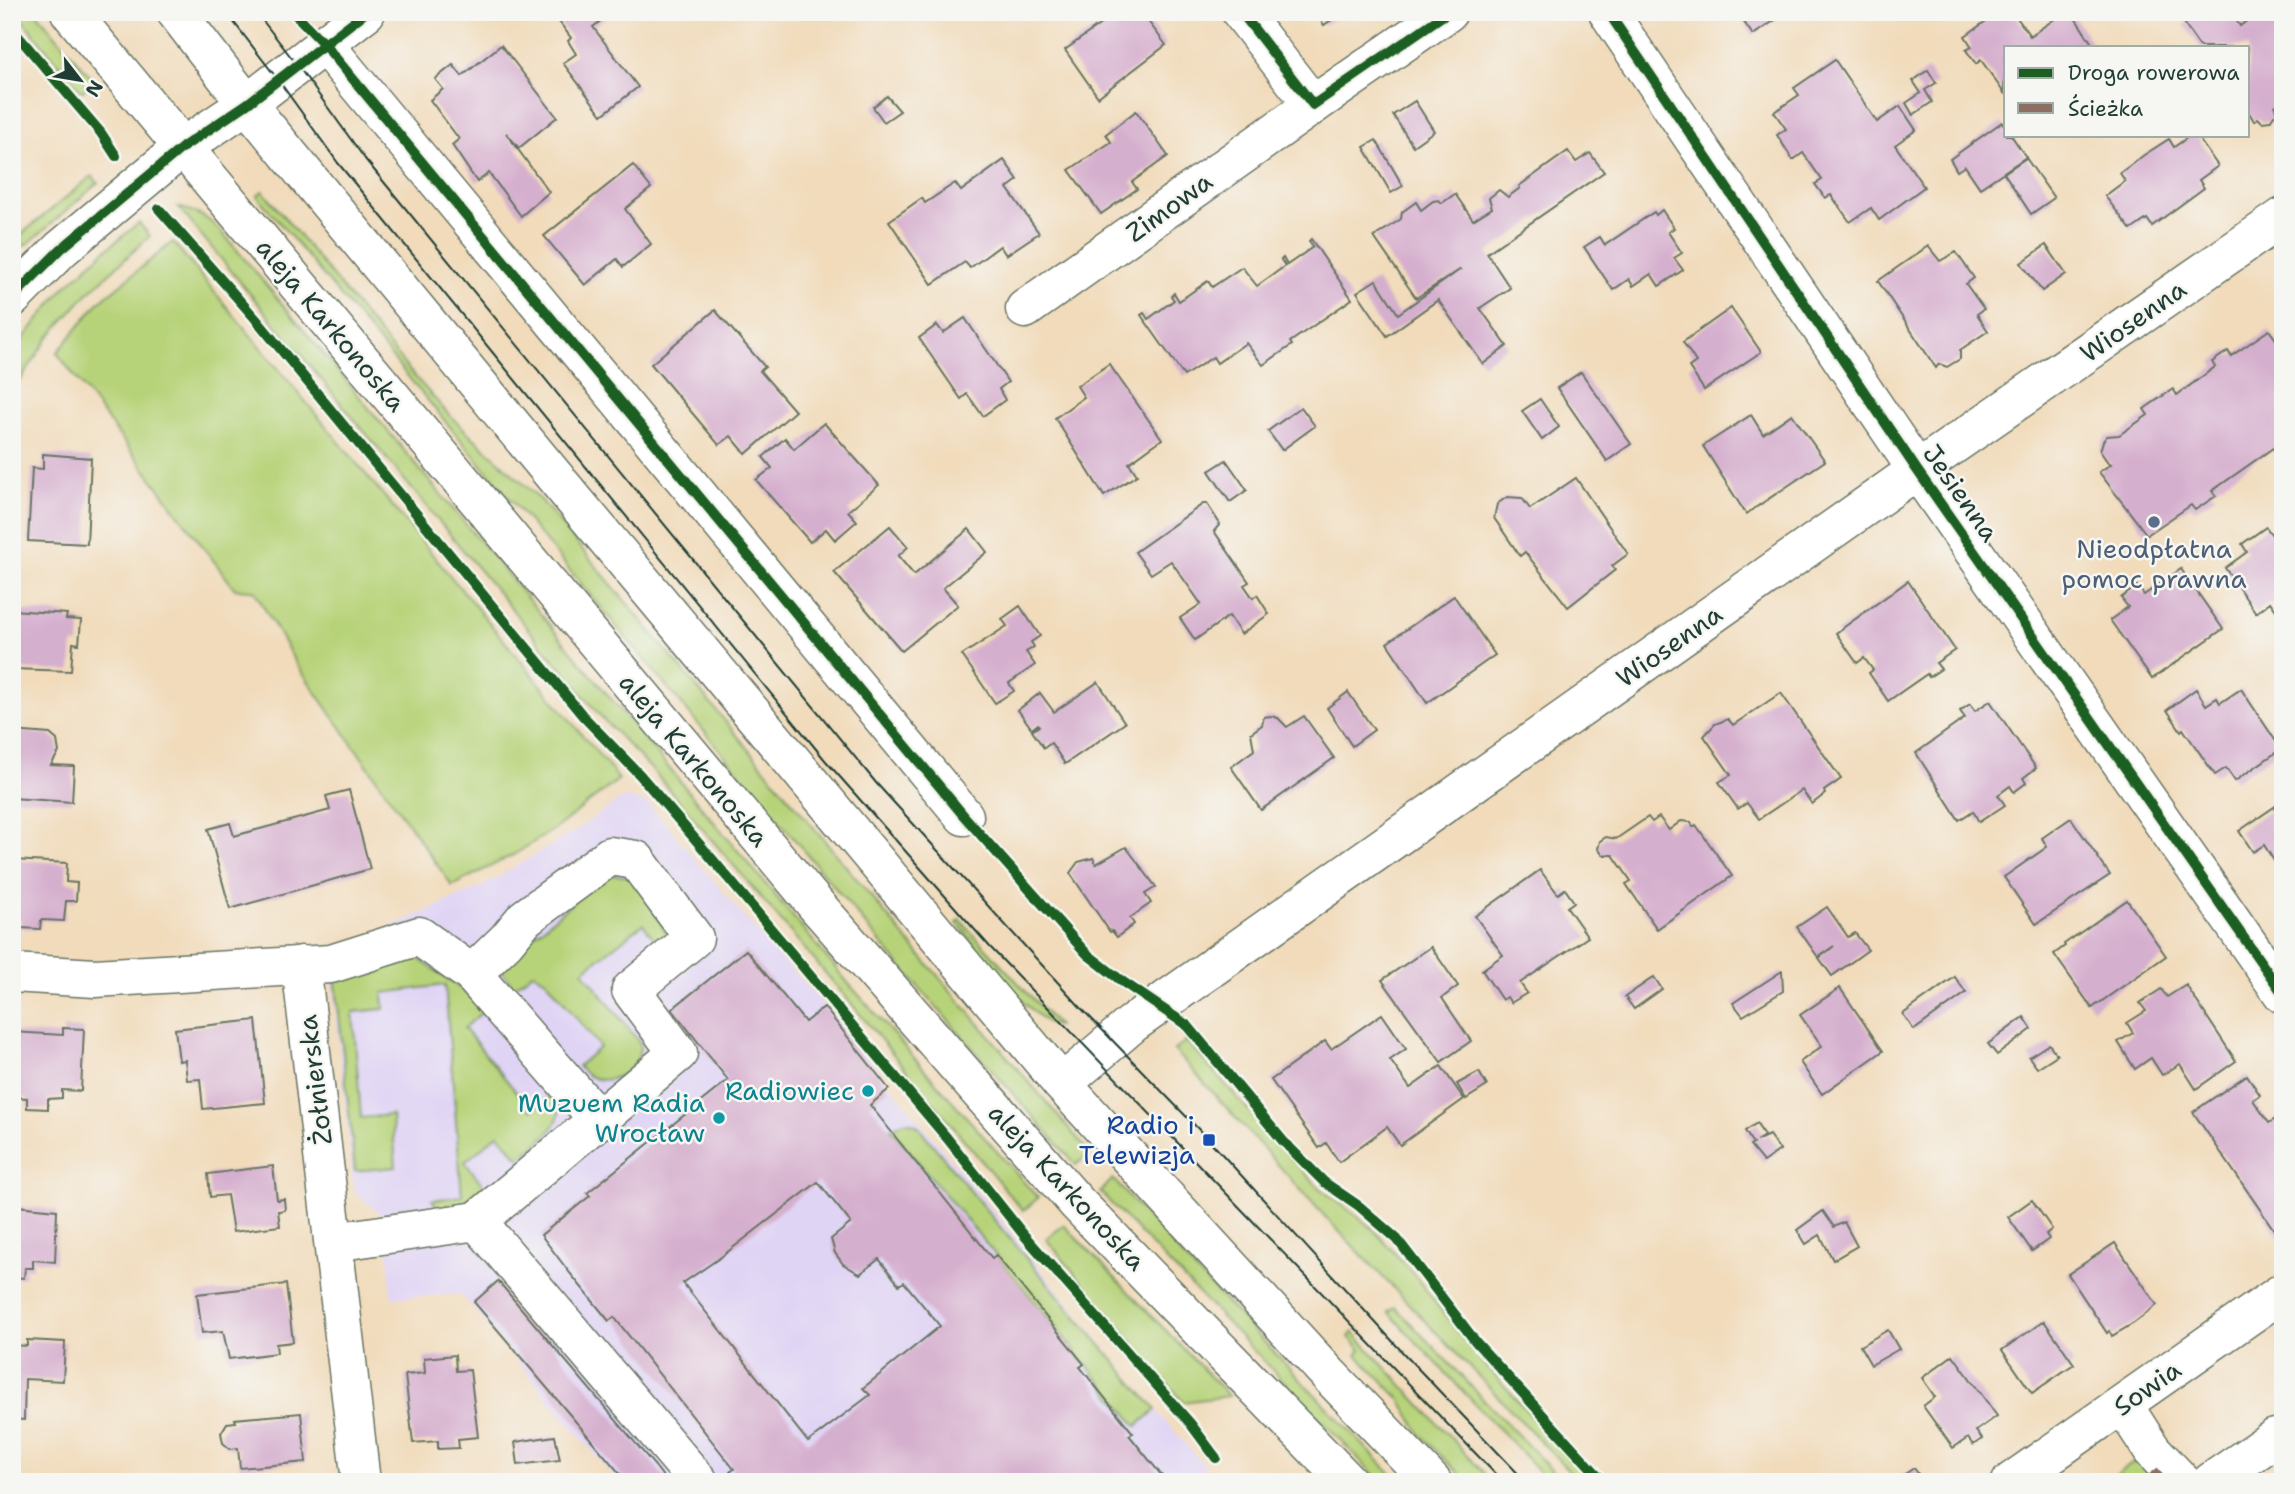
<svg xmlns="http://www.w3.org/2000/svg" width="2295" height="1494" viewBox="0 0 2295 1494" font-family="'Shantell Sans',sans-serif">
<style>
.built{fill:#e0d4f4}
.green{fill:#b7d379;stroke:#6b8856;stroke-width:2}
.building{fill:#d5afce;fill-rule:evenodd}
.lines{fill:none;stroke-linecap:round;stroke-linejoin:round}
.minor-casing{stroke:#687463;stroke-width:41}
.major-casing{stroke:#687463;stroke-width:41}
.minor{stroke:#fff;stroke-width:38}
.major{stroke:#fff;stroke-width:38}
.tram{stroke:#1f3d34;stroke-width:2}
.quiet{stroke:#8d6e63;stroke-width:9;stroke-dasharray:18 9;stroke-linecap:butt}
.cycleway-casing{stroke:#f6f6f2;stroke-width:15}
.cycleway{stroke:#1b5e20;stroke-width:10}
.service-dot{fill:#5c6f8a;stroke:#f6f6f2;stroke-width:2.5}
.culture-dot{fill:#0f9aa8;stroke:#f6f6f2;stroke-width:2.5}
.transit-dot{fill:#1a4fb4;stroke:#f6f6f2;stroke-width:2.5}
.labels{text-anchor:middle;stroke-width:5;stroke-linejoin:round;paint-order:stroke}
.street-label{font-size:26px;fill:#1f3d34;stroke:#f6f6f2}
.service-label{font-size:26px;fill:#4e5e75;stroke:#f6f6f2}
.culture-label{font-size:26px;fill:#0d838f;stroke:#f6f6f2;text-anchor:end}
.transit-label{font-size:26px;fill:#164399;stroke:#f6f6f2;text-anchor:end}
</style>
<rect width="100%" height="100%" fill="#f6f6f2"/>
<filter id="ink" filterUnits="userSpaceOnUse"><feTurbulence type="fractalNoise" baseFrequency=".0143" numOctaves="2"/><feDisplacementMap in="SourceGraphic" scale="14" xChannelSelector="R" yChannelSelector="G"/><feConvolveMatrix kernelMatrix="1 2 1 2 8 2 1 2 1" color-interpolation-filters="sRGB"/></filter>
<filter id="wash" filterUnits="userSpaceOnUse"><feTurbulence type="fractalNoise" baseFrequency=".00686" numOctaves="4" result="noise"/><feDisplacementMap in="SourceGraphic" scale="28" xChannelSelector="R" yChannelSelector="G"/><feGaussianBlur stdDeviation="1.57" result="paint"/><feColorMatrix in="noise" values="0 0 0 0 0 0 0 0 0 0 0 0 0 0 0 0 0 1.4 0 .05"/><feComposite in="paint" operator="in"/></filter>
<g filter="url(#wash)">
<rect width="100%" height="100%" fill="#f1dbbb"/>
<polygon class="built" points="628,798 649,804 762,938 826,1007 1156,1410 1219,1482 618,1482 461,1294 392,1298 385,1218 354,1191 331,964 385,929 483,886 578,829 619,800"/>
<g class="green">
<polygon points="16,12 36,12 95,82 81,92"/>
<polygon points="92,176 98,183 29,243 14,251 12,242"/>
<polygon points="263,191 408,369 451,417 541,500 914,948 1090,1153 1076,1165 902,968 257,196"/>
<path d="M178 207C202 213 211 220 227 238L849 984 1038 1198 1023 1211 844 995 654 772 603 719Z"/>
<polygon points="139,223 150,236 87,294 48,338 12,393 12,355 22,340 64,288 102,253"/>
<polygon points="173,242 619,779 556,828 515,854 452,886 297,665 254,590 235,589 57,353 99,302"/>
<path d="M606 874 634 877 668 936 661 947 643 924 583 971 640 1043C642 1075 598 1094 578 1066L600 1047 547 981 533 972 514 987 498 966Z"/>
<path d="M960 920 1058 1026C1036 1027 974 943 957 923Z"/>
<path d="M406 955 419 959 487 1008 464 1028 531 1110 554 1093C572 1122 540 1141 519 1158L498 1134 465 1162 484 1186 456 1210 438 1208 432 1200 462 1196 445 985 383 993 384 1009 353 1012 361 1118 392 1115 396 1167 355 1171 335 975Z"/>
<polygon points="1186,1041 1318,1187 1371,1227 1412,1272 1473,1351 1591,1482 1580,1482 1330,1222 1174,1050"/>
<polygon points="903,1122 909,1122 917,1125 1000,1227 1156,1410 1137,1426 891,1129"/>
<polygon points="1113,1179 1197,1272 1399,1482 1381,1482 1100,1192"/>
<polygon points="1064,1225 1229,1396 1183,1402 1046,1239"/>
<polygon points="1395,1307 1563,1482 1549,1482 1388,1312"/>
<polygon points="1353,1332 1492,1482 1467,1482 1421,1435 1400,1399 1357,1355 1361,1350 1349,1337"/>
<polygon points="2136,1461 2161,1482 2107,1482"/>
</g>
<g id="blocks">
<g class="building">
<polygon points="552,12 612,12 593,27 638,87 602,115 563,63 576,54 568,41 571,38"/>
<polygon points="1117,12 1141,12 1166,45 1098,97 1065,50"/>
<polygon points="1315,12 1343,12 1324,25"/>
<polygon points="1737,12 1787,12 1753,35"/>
<polygon points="1999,12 2013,12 2030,36 2065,12 2071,12 2091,42 2084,47 2006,47 2004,93 1981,60 1976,64 1966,50 1972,47 1965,36"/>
<polygon points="2200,12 2230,12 2240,26 2257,13 2274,12 2278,17 2283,14 2283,100 2275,106 2277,115 2274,115 2270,121 2262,122 2258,118 2254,121 2248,111 2248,47 2200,47 2184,24"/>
<polygon points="501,45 557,117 519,148 506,133 549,192 521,216 489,173 477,182 452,145 459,139 430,100 443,89 435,79 453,65 462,76"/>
<polygon points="1835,60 1877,122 1900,106 1916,130 1895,145 1924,187 1879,220 1871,208 1850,222 1831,195 1825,198 1815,184 1822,180 1803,153 1793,160 1777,135 1786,129 1774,112 1799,95 1794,88"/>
<polygon points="1928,70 1936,83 1925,90 1932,102 1913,115 1906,103 1921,93 1913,81"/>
<polygon points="887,96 900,111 884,122 873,107"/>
<polygon points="1415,101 1434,131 1413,146 1393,115"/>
<polygon points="1136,111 1168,156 1132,182 1137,189 1101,214 1069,170 1111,142 1106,134"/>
<polygon points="2002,122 2006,128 2006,135 2011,135 2026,157 1980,188 1965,166 1957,171 1950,159"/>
<polygon points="2191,135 2196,135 2218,166 2199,180 2204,188 2152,226 2147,219 2131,230 2105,196 2125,181 2120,173 2144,155 2169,139 2174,147"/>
<polygon points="1376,140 1403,186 1391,193 1364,147"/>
<polygon points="1568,151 1576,162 1590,153 1604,172 1487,253 1510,288 1480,308 1507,346 1483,364 1438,300 1387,336 1357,292 1376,280 1398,314 1461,269 1416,298 1374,237 1401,219 1402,212 1416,202 1421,210 1433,201 1439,200 1442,203 1455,194 1473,220 1492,208 1489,198 1499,190 1508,197 1520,188 1519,186"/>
<polygon points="2026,158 2054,198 2031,214 2004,173"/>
<polygon points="1004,160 1018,180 1007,188 1039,233 1006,255 1000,246 970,268 965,262 932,284 889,221 922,198 925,203 955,183 961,191"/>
<polygon points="633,165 651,188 625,209 651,244 623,267 617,259 585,285 544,236"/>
<polygon points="1662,210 1674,228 1668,232 1682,253 1674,258 1683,270 1659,286 1651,274 1633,286 1629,279 1613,290 1584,247 1600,237 1605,245 1654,212 1656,215"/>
<polygon points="1311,239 1352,299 1290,342 1292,345 1263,365 1246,343 1217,363 1213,357 1184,376 1141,315 1144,313 1148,319 1174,300 1171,296 1174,293 1179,301 1208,281 1212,287 1242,267 1257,286 1285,266 1281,260 1283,258 1287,265 1313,247 1309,241"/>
<polygon points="2046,245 2066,274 2042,291 2021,263"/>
<polygon points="1928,246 1940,261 1956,252 1974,278 1966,284 1984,309 1977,314 1988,331 1960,350 1960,359 1947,367 1939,364 1936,368 1878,281"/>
<polygon points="1731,308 1761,352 1704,390 1689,367 1696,362 1683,342"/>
<polygon points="715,310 765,367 760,371 795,411 746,454 731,436 719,445 651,364"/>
<polygon points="965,318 1008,382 999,389 1005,400 983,416 967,394 961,399 919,338 937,325 943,333"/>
<polygon points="2269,330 2283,349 2283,460 2280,459 2273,448 2212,491 2216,496 2195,510 2191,505 2147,535 2099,472 2111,464 2107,461 2100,451 2103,441 2107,436 2119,435 2148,415 2144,409 2173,389 2177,395 2215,367 2212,362 2228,351 2231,356"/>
<polygon points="1109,364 1162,439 1129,463 1137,475 1104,496 1055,418 1084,397 1077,386"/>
<polygon points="1581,372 1631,444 1607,461 1557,388"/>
<polygon points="1540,399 1559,427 1542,440 1522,411"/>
<polygon points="1301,407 1315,426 1282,450 1268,431"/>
<polygon points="1792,414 1825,461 1746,514 1703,446 1751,415 1763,434"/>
<polygon points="824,423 879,485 848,511 857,521 835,540 826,529 810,542 756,480 772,468 763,457 785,438 794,449"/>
<polygon points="43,454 91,458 87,544 28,541 32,468 43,469"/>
<polygon points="1226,460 1247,490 1230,502 1209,471"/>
<polygon points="1576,478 1628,554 1612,566 1615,570 1568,607 1525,552 1520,556 1494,518 1497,504 1507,497 1522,498 1530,509"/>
<polygon points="1203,504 1207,504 1220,524 1214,531 1249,582 1244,585 1253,598 1257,595 1269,614 1241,634 1229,616 1195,640 1180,618 1201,604 1171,561 1151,574 1135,552"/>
<polygon points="890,526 908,547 898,556 914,575 969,529 987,552 943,588 958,605 902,651 834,572"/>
<polygon points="2266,527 2283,550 2283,620 2270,602 2256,613 2225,568 2247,552 2242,544"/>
<polygon points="2181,569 2223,629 2152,679 2110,620 2128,607 2121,598 2137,586 2144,595"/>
<polygon points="1908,581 1955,650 1936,663 1941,669 1929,677 1927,674 1888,701 1869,673 1873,670 1864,658 1857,663 1836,633"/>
<polygon points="1454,596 1495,655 1427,703 1387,643"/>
<polygon points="1020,606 1040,636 1031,642 1034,647 1026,652 1035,665 1009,683 1014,691 995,703 962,655 1007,626 1002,619"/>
<polygon points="12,610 67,614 66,619 81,620 79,644 73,643 71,671 12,669"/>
<polygon points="1098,682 1125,723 1065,764 1051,743 1044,748 1032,731 1039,726 1038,724 1032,729 1018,710 1040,693 1054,712"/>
<polygon points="2196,689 2206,705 2217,698 2220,703 2241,689 2281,749 2235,781 2226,768 2215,775 2183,729 2181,731 2167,710"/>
<polygon points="1348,692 1374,730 1352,746 1327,708"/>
<polygon points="1781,693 1841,779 1824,791 1825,794 1812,804 1802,790 1759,819 1747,803 1738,809 1719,782 1731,775 1704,736 1715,724 1728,719 1733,725"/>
<polygon points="1990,701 2036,768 2023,778 2026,783 2014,792 2010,786 1998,795 2005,805 1979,822 1973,811 1959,820 1916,753 1965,718 1960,711 1970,704 1975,711"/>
<polygon points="1271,716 1278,718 1287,727 1304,716 1334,758 1261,810 1231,767 1254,750 1251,733 1262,725 1264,717"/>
<polygon points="12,731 50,734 57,740 59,752 51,765 74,766 72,802 12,798"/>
<polygon points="349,790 370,869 230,909 208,829 230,823 234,836 330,810 326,796"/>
<polygon points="2283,801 2283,875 2264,845 2253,852 2239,831"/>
<polygon points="1648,817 1652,822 1659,817 1669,830 1681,821 1691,822 1693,827 1696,825 1732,876 1657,929 1626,884 1631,881 1613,855 1603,855 1598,849 1600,841 1606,837 1616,839"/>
<polygon points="2071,818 2110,875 2036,924 2004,877 2047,847 2042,838"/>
<polygon points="1126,847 1156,887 1145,894 1151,903 1130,918 1134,924 1117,937 1112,931 1110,932 1070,873 1078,862 1093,858 1096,864"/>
<polygon points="12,860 67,863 66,882 77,883 76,901 66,901 64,921 41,920 40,929 20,928 21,919 12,919"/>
<polygon points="1540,870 1558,894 1565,889 1574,902 1567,907 1588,937 1520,983 1527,993 1511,1003 1507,997 1502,1000 1482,970 1503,955 1475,916"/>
<polygon points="2127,900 2166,956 2092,1008 2054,954 2065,946 2064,944"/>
<polygon points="1827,907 1848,937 1855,933 1868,950 1832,976 1819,958 1834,946 1818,957 1797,927"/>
<polygon points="1431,947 1458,986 1442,998 1471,1041 1441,1062 1382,980"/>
<path d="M746 950 805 1022 824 1007 889 1089 870 1105 992 1258 996 1255 1084 1364 1080 1367 1133 1433 1129 1435 1167 1482H738L730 1472 734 1469 614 1317 609 1321 569 1272 541 1235 590 1196 587 1193 728 1080 672 1009ZM818 1182 851 1223 831 1239 835 1253 843 1264 860 1274 879 1259 899 1285 904 1282 940 1326 863 1388 870 1395 808 1442 683 1283 721 1257Z"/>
<polygon points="1782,971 1783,991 1743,1016 1733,1003"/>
<polygon points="1654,977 1662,989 1634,1009 1625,997"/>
<polygon points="1955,977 1966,993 1914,1030 1903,1014"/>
<polygon points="2186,985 2236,1061 2196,1089 2180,1064 2162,1075 2151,1058 2135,1069 2118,1042 2133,1033 2127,1023 2146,1011 2140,1003 2161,989 2167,997"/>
<polygon points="1840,988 1883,1051 1822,1094 1800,1062 1822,1046 1800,1015"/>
<polygon points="1382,1014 1406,1049 1390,1060 1410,1088 1441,1066 1464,1099 1400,1145 1387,1127 1339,1162 1326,1143 1319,1148 1271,1080 1325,1041 1331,1049"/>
<polygon points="2024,1017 2032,1029 1997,1055 1988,1044"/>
<polygon points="256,1020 265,1103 203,1109 200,1079 187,1080 185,1060 179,1061 175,1029"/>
<polygon points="63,1028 84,1029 81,1091 62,1090 62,1098 48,1099 48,1109 27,1108 27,1098 12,1097 12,1032 63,1035"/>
<polygon points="2049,1044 2057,1055 2037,1068 2029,1057"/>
<polygon points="1479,1072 1487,1086 1466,1099 1457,1084"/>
<polygon points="2247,1075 2260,1095 2253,1100 2269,1123 2277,1118 2283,1127 2281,1240 2193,1112"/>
<polygon points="1757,1123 1764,1136 1756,1141 1769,1135 1780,1150 1763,1162 1750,1146 1753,1144 1745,1131"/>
<polygon points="273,1166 277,1200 284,1199 285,1210 278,1211 280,1226 233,1232 227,1195 210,1197 208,1174"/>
<polygon points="12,1183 19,1184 17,1206 57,1210 55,1262 33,1260 33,1268 25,1268 24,1278 12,1277"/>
<polygon points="2032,1200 2052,1229 2046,1234 2049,1239 2032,1251 2008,1217"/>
<polygon points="1823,1211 1834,1227 1844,1222 1857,1246 1833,1260 1820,1235 1806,1244 1797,1230"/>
<polygon points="2115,1243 2157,1305 2134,1323 2112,1336 2110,1331 2107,1333 2068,1274"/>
<polygon points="498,1281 655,1466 667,1482 627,1482 474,1302"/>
<polygon points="286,1284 293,1342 276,1344 277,1353 229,1359 223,1331 202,1333 197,1294"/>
<polygon points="2044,1321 2074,1364 2032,1393 2002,1350"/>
<polygon points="1888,1330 1899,1349 1871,1365 1860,1346"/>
<polygon points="27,1340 65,1342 63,1381 25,1379 24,1420 12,1419 12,1345 27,1346"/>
<polygon points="455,1355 456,1371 470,1370 478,1437 458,1439 459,1448 438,1449 438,1441 413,1443 405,1375 425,1373 424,1358"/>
<polygon points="1953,1355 1997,1416 1976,1431 1982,1439 1973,1445 1968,1438 1953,1448 1923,1406 1935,1397 1922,1378"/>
<polygon points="301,1413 306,1462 240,1468 238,1448 230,1449 223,1443 221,1433 227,1423 236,1422 235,1419"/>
<polygon points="555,1436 560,1460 518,1465 515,1442"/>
<polygon points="1914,1468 1924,1482 1893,1482"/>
</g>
</g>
</g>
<g filter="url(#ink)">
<use href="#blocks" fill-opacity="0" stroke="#687463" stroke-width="2"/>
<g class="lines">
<defs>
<g id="minor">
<polyline points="1241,12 1313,105"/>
<polyline points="1608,12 1917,470 2283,994"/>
<polyline points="324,44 964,816"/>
<polyline points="12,298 61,249 183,147 247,104 366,12"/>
<polyline points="1025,309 1313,105 1448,12"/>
<polyline points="301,965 361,1482"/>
<polyline points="12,973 95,978 331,964 419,936 472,974 506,941 525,918 610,856 636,860 694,938 631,990 678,1053 477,1221"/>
<polyline points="472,974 599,1120"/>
<polyline points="1062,1084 1132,1024 1159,1005 1917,470 2283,217"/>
<polyline points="334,1242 477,1221 699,1482"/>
<polyline points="2123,1405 2152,1450 2182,1482"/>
<polyline points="2011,1482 2283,1292"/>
<polyline points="2211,1482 2275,1438"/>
</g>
<g id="major">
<polyline points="70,12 817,906 1077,1203 1348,1482"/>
<polyline points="176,12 247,104 559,482 1062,1084 1330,1376 1432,1482"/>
</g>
</defs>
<use href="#minor" class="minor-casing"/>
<use href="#major" class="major-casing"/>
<use href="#minor" class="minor"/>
<use href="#major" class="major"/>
<g class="tram">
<polyline points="226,12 279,81 338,163 825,760 990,947 1503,1482"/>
<polyline points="256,12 298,66 365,159 877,784 1083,1010 1209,1140 1406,1356 1526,1482"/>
</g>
<polyline class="quiet" points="2146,1482 2166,1467"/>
<defs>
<g id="cycleway">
<polyline points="293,12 324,44 964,816 1087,954 1123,982 1188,1026 1283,1141 1324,1182 1359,1206 1397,1239 1476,1342 1604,1482"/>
<polyline points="1241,12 1313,105 1448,12"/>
<polyline points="1608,12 1917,470 2283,994"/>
<polyline points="12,29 101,133 116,156"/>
<polyline points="159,209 255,318 583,716 640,775 713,860 947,1138 1023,1234 1190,1423 1216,1458"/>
<polyline points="12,298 61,249 183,147 247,104 366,12"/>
</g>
</defs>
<use href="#cycleway" class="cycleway-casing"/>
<use href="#cycleway" class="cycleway"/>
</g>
</g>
<circle class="service-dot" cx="2154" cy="522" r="7"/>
<g class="culture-dot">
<circle cx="868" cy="1091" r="7"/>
<circle cx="719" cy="1118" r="7"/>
</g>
<rect class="transit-dot" x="1202" y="1133" width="14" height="14" rx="3.5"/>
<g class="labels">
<g class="street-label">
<text transform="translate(1169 207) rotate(-36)" y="9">Zimowa</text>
<text transform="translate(2133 321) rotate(-35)" y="9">Wiosenna</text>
<text transform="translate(331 325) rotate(50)" y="9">aleja Karkonoska</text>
<text transform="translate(1961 493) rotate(55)" y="9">Jesienna</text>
<text transform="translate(1669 646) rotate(-35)" y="9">Wiosenna</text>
<text transform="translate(694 760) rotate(50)" y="9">aleja Karkonoska</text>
<text transform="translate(315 1080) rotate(-97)" y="9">Żołnierska</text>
<text transform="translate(1067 1187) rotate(47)" y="9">aleja Karkonoska</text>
<text transform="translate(2147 1388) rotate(-35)" y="9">Sowia</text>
</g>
<g class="service-label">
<text x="2154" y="558">Nieodpłatna<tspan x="2154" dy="30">pomoc prawna</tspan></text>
</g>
<g class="culture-label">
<text x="854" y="1100">Radiowiec</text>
<text x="705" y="1112">Muzuem Radia<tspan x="705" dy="30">Wrocław</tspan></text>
</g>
<g class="transit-label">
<text x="1195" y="1134">Radio i<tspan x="1195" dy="30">Telewizja</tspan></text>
</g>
</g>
<rect width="2295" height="1494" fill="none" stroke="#f6f6f2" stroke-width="42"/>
<rect x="2004" y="46" width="245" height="91" fill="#f6f6f2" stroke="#a0aca6" stroke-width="2"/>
<rect x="2018" y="68" width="35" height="10" fill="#1b5e20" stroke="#a0aca6" stroke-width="2"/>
<text x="2068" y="80" font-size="21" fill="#1f3d34">Droga rowerowa</text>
<rect x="2018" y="103" width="35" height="10" fill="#8d6e63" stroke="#a0aca6" stroke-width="2"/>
<text x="2068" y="116" font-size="21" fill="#1f3d34">Ścieżka</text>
<g transform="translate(80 80) rotate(121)" stroke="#f6f6f2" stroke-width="5" paint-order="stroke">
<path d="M0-5L12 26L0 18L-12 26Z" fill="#1f3d34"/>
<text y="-10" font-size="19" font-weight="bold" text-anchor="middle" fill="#1f3d34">N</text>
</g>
</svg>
